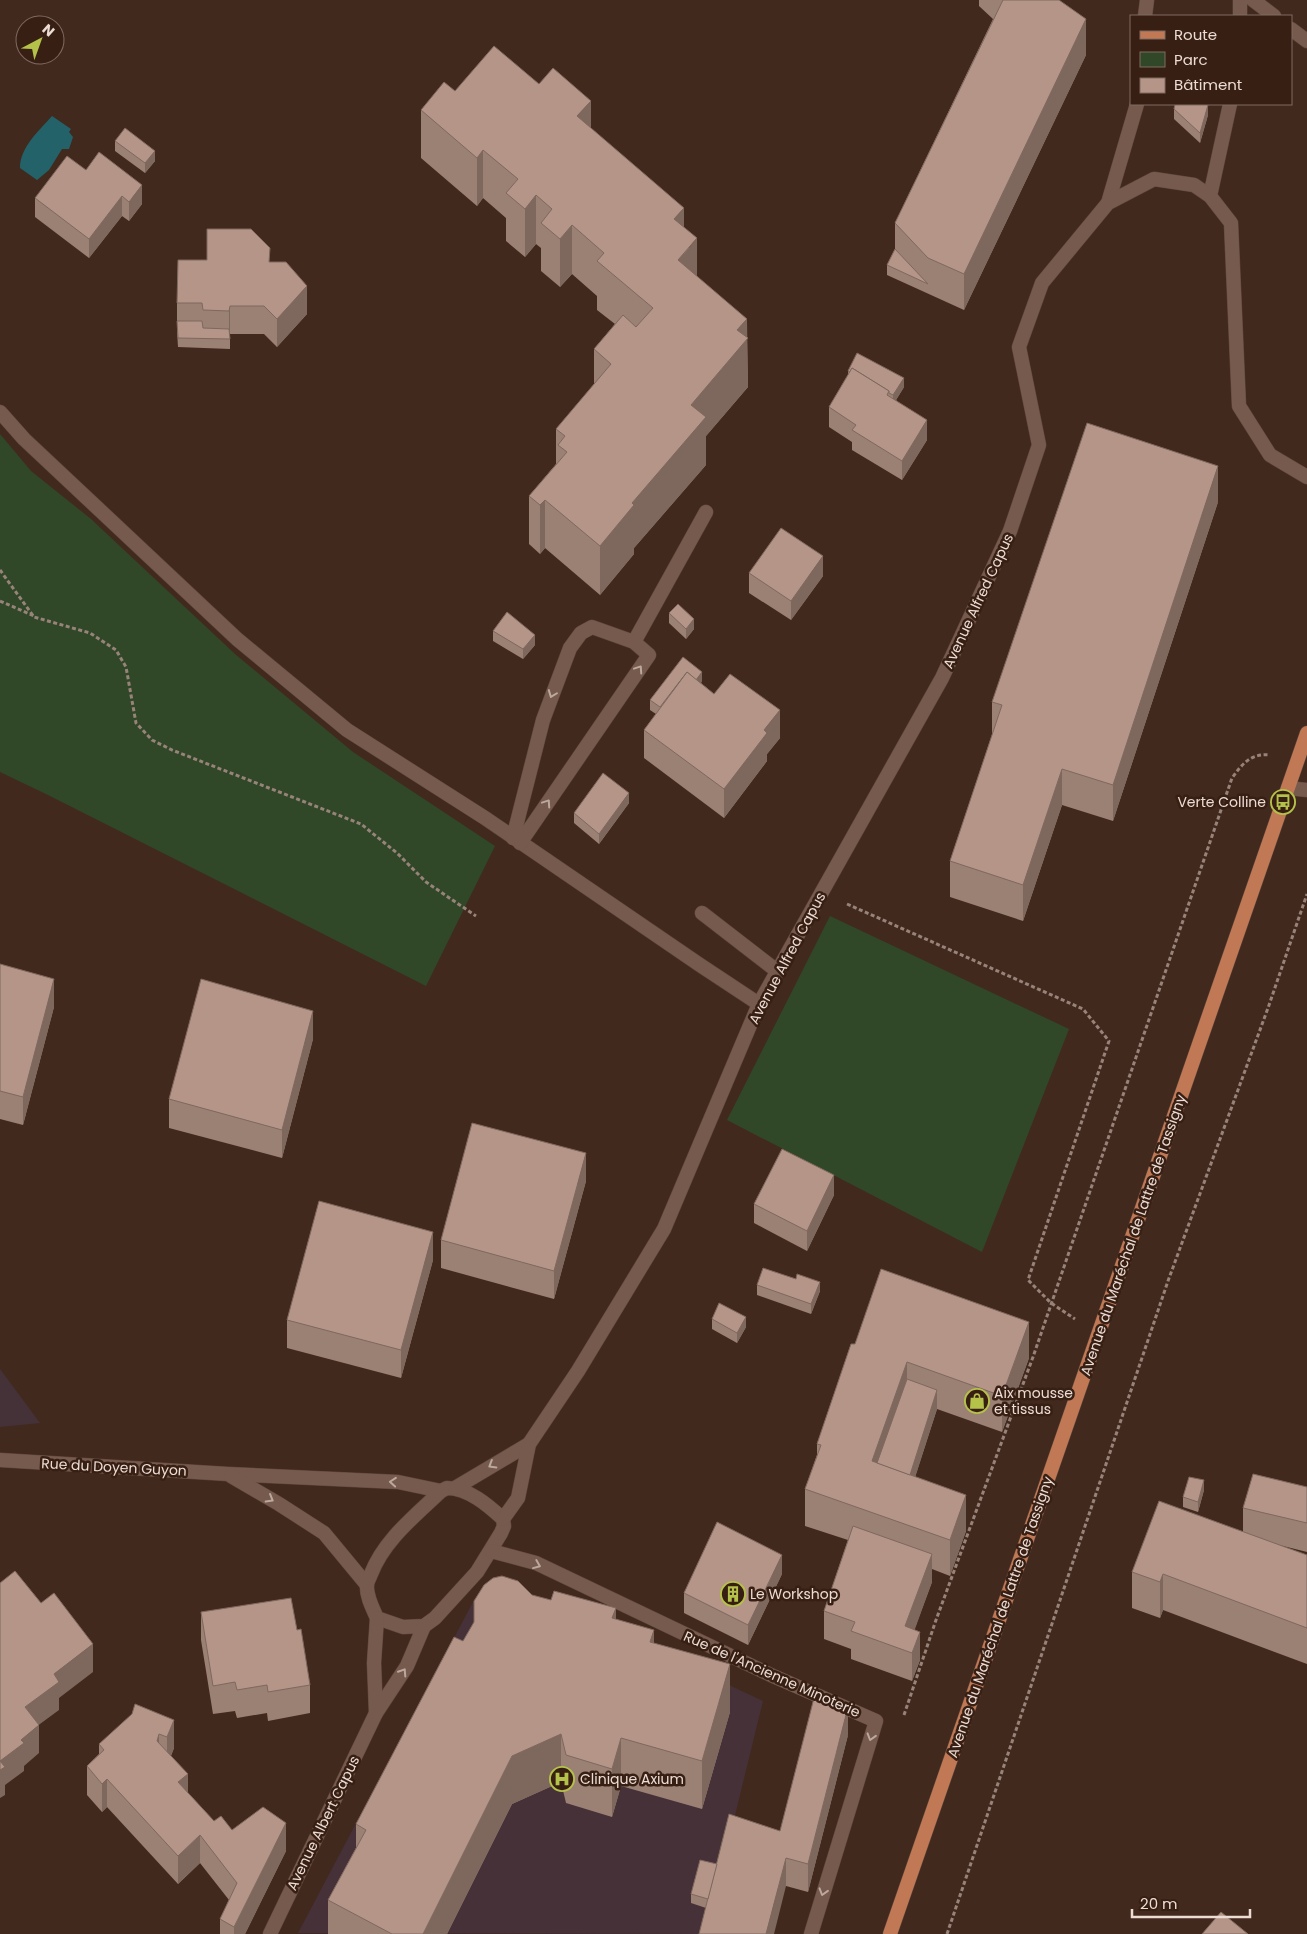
<svg xmlns="http://www.w3.org/2000/svg" width="1307" height="1934" viewBox="0 0 1307 1934" font-family="Poppins,sans-serif">
<style>
.education{fill:#453138}
.medical{fill:#453137}
.green{fill:#304827}
.water{fill:#236268}
.lines{fill:none;stroke-linecap:round;stroke-linejoin:round}
.service-casing{stroke:#5b463c;stroke-width:15}
.minor-casing{stroke:#5b463c;stroke-width:15}
.primary-casing{stroke:#5b463c;stroke-width:15}
.path{stroke:#98837a;stroke-width:3;stroke-dasharray:4 2.5;stroke-linecap:butt}
.service{stroke:#765a4d;stroke-width:14}
.minor{stroke:#765a4d;stroke-width:14}
.primary{stroke:#c17955;stroke-width:14}
.wall{fill:#9b8074}
.shaded-wall{fill:#7e685e}
.building{fill:#b49587;stroke:#7e685e}
.oneway{stroke:#bda89e}
.labels{text-anchor:middle;stroke-width:5;stroke-linejoin:round;paint-order:stroke}
.street-label{font-size:14px;fill:#eddcd4;stroke:#371f14}
.poi-label{font-size:14px;fill:#eddcd4;stroke:#371f14;text-anchor:start}
</style>
<rect width="100%" height="100%" fill="#42291e"/>
<polygon class="education" points="0,1369 40,1423 0,1427"/>
<polygon class="medical" points="474,1600 529,1604 602,1625 763,1701 706,1934 298,1933"/>
<g class="green">
<polygon points="0,434 31,471 91,519 235,654 353,752 495,846 426,986 48,795 0,772"/>
<polygon points="830,916 1069,1029 982,1252 727,1120"/>
</g>
<path class="water" d="M52 116 71 129 69 132 73 137 69 149H62L49 170 37 180 20 168C20 147 39 131 52 116Z"/>
<g class="lines">
<defs>
<g id="service">
<polyline points="1253,0 1274,16"/>
<polyline points="1145,16 1147,0"/>
<polyline points="1240,16 1240,0"/>
<polyline points="1291,29 1307,41"/>
<polyline points="1210,196 1230,104"/>
<polyline points="1108,203 1137,104"/>
<polyline points="0,412 24,439 237,639 347,730 485,818 700,965 759,1004"/>
<polyline points="634,642 706,512"/>
<polyline points="513,838 543,720 570,648 581,633 592,627 634,642 649,655 520,843"/>
<polyline points="702,913 777,971"/>
</g>
<g id="minor">
<polyline points="1288,788 1307,790"/>
<polyline points="0,1460 228,1474 398,1482 441,1491"/>
<polyline points="231,1476 279,1504 324,1533 367,1585"/>
<path d="M447 1488C468 1488 488 1505 503 1519L504 1526 501 1533 477 1572 435 1618 424 1626 403 1627 377 1618C373 1609 366 1596 367 1585 367 1582 370 1577 371 1574 384 1540 415 1516 441 1491Z"/>
<polyline points="455,1488 529,1444"/>
<polyline points="503,1519 518,1498 529,1444 578,1371 664,1229 759,1004 942,678 1010,531 1039,445 1019,347 1042,283 1108,203 1154,179 1194,185 1210,196 1231,223 1239,406 1270,455 1307,477"/>
<polyline points="491,1551 536,1563 773,1676 876,1721 811,1934"/>
<polyline points="376,1713 374,1663 377,1618"/>
<polyline points="270,1934 376,1713 407,1666 424,1626"/>
</g>
<polyline id="primary" points="890,1934 1307,733"/>
</defs>
<use href="#service" class="service-casing"/>
<use href="#minor" class="minor-casing"/>
<use href="#primary" class="primary-casing"/>
<g class="path">
<polyline points="0,570 34,617 90,633 116,650 126,667 136,723 152,740 172,750 361,824 397,853 426,882 476,916"/>
<polyline points="0,601 34,616"/>
<polyline points="847,904 1083,1009 1109,1041 1028,1280 1051,1303 1075,1319"/>
<path d="M904 1715 936 1620 1033 1357 1232 778C1242 764 1251 753 1270 755"/>
<polyline points="947,1934 1168,1281 1268,1008 1307,894"/>
</g>
<use href="#service" class="service"/>
<use href="#minor" class="minor"/>
<use href="#primary" class="primary"/>
</g>
<g class="wall">
<polygon points="979,0 1059,0 1086,55 964,310 887,275 887,265 895,249 895,223 993,19 979,6"/>
<polygon points="455,91 591,128 684,227 697,276 747,338 748,387 706,436 706,465 634,548 634,554 600,595 545,548 540,554 529,544 529,496 556,464 556,429 594,385 594,349 615,324 597,310 597,296 572,274 560,287 541,271 541,248 536,244 525,257 506,241 506,218 483,198 477,206 421,158 421,110"/>
<polygon points="1174,109 1208,115 1200,143 1174,119"/>
<polygon points="115,141 155,161 145,173 115,151"/>
<polygon points="86,170 142,204 129,221 122,216 89,258 35,217 35,198"/>
<polygon points="207,229 270,262 307,314 277,347 264,334 230,334 230,349 178,347 177,331 177,303 207,260"/>
<polygon points="848,371 904,387 896,400 927,440 902,480 852,450 852,442 829,427 829,407 848,375"/>
<polygon points="1218,502 1113,821 1062,805 1023,921 950,897 950,861 992,735 992,702"/>
<polygon points="749,573 823,576 791,620 749,593"/>
<polygon points="669,613 694,629 686,639 669,623"/>
<polygon points="493,631 535,645 523,659 493,641"/>
<polygon points="702,681 701,683 714,694 780,738 767,754 767,761 724,818 644,758 644,730 656,714 650,710 650,700"/>
<polygon points="629,803 599,844 574,823 574,813"/>
<polygon points="0,964 54,1007 23,1125 0,1119"/>
<polygon points="313,1039 282,1158 169,1128 169,1099"/>
<polygon points="586,1181 554,1299 441,1268 441,1240"/>
<polygon points="834,1195 807,1251 754,1223 754,1204"/>
<polygon points="433,1260 401,1378 287,1348 287,1320"/>
<polygon points="757,1285 820,1291 811,1314 757,1295"/>
<polygon points="712,1319 746,1327 737,1343 712,1329"/>
<polygon points="851,1344 1029,1358 1002,1432 937,1409 915,1477 966,1531 950,1576 932,1569 932,1582 914,1630 920,1660 912,1681 851,1659 851,1649 824,1639 824,1611 848,1540 805,1526 805,1489 817,1455 817,1444"/>
<polygon points="1307,1487 1307,1552 1279,1545 1307,1555 1307,1664 1163,1610 1160,1618 1132,1608 1132,1572 1243,1532 1243,1508"/>
<polygon points="1204,1490 1198,1512 1183,1507 1183,1497"/>
<polygon points="782,1574 748,1645 684,1613 684,1593"/>
<polygon points="532,1595 616,1619 654,1643 730,1712 702,1809 621,1786 612,1817 566,1803 561,1782 512,1804 447,1934 328,1934 328,1900 356,1848 356,1824 463,1641"/>
<polygon points="201,1612 297,1630 310,1685 310,1713 268,1721 267,1713 237,1718 235,1711 213,1714 201,1640"/>
<polygon points="174,1720 174,1748 171,1756 188,1793 214,1821 232,1830 286,1851 245,1934 220,1934 220,1919 229,1900 200,1863 178,1884 107,1807 102,1812 87,1795 87,1766 99,1754 99,1744"/>
<polygon points="848,1735 808,1892 786,1886 706,1908 691,1903 691,1894 717,1864 780,1831"/>
</g>
<g class="shaded-wall">
<polygon points="1086,19 1086,55 964,310 964,274"/>
<polygon points="591,101 591,149 577,116"/>
<polygon points="1208,105 1208,115 1200,143 1200,133"/>
<polygon points="483,150 483,198 477,206 477,158"/>
<polygon points="155,151 155,161 145,173 145,163"/>
<polygon points="142,185 142,204 129,221 129,202"/>
<polygon points="536,195 536,244 525,257 525,209"/>
<polygon points="122,196 122,216 89,258 89,239"/>
<polygon points="684,208 684,254 697,238 697,287 678,309 674,219"/>
<polygon points="572,225 572,274 560,287 560,239"/>
<polygon points="307,286 307,314 277,347 277,319"/>
<polygon points="230,306 230,334 229,339 229,311"/>
<polygon points="747,319 748,387 706,436 706,465 634,548 634,554 600,595 600,546 632,503 737,330"/>
<polygon points="904,378 904,387 893,405 893,395"/>
<polygon points="927,420 927,440 902,480 902,461"/>
<polygon points="1218,466 1218,502 1113,821 1113,785"/>
<polygon points="545,500 545,548 540,554 540,505"/>
<polygon points="823,556 823,576 791,620 791,601"/>
<polygon points="694,619 694,629 686,639 686,629"/>
<polygon points="535,635 535,645 523,659 523,649"/>
<polygon points="702,672 702,681 693,693 693,684"/>
<polygon points="780,710 780,738 767,754 767,761 724,818 724,789 764,730"/>
<polygon points="1062,769 1062,805 1023,921 1023,885"/>
<polygon points="629,793 629,803 599,844 599,834"/>
<polygon points="54,979 54,1007 23,1125 23,1097"/>
<polygon points="313,1011 313,1039 282,1158 282,1130"/>
<polygon points="586,1153 586,1181 554,1299 554,1271"/>
<polygon points="834,1175 834,1195 807,1251 807,1231"/>
<polygon points="433,1232 433,1260 401,1378 401,1350"/>
<polygon points="820,1282 820,1291 811,1314 811,1304"/>
<polygon points="746,1317 746,1327 737,1343 737,1333"/>
<polygon points="1029,1322 1029,1358 1002,1432 1002,1396"/>
<polygon points="907,1362 907,1398 878,1480 872,1461"/>
<polygon points="937,1390 937,1409 905,1509 905,1490"/>
<polygon points="1204,1480 1204,1490 1198,1512 1198,1502"/>
<polygon points="966,1495 966,1531 950,1576 950,1540"/>
<polygon points="932,1554 932,1582 907,1651 905,1626"/>
<polygon points="782,1555 782,1574 748,1645 748,1625"/>
<polygon points="1163,1574 1163,1610 1160,1618 1160,1582"/>
<polygon points="616,1608 616,1656 612,1618"/>
<polygon points="654,1630 654,1678 650,1642"/>
<polygon points="920,1632 920,1660 912,1681 912,1653"/>
<polygon points="93,1644 93,1672 59,1698 59,1710 25,1735 25,1707 54,1674"/>
<polygon points="730,1664 730,1712 702,1809 702,1761"/>
<polygon points="848,1707 848,1735 808,1892 808,1864"/>
<polygon points="174,1720 174,1748 167,1765 167,1737"/>
<polygon points="39,1725 39,1753 24,1766 24,1771 5,1785 5,1795 0,1798 0,1761 21,1740"/>
<polygon points="159,1734 159,1762 157,1741"/>
<polygon points="561,1734 561,1782 512,1804 447,1934 423,1934 512,1756"/>
<polygon points="621,1738 621,1786 612,1817 612,1769"/>
<polygon points="188,1774 188,1802 178,1782"/>
<polygon points="107,1779 107,1807 102,1812 102,1784"/>
<polygon points="286,1823 286,1851 245,1934 234,1934 234,1927"/>
<polygon points="200,1835 200,1863 178,1884 178,1856"/>
<polygon points="786,1858 786,1886 774,1934 766,1934"/>
</g>
<g class="building">
<polygon points="1003,0 1059,0 1086,19 964,274 928,258 895,223"/>
<polygon points="494,46 539,84 553,68 591,101 577,116 684,208 674,219 697,238 678,260 747,319 737,330 748,338 691,405 706,417 632,503 634,505 600,546 545,500 540,505 529,496 567,452 558,445 565,436 556,429 611,364 594,349 623,315 636,327 653,308 597,261 604,253 572,225 560,239 541,223 552,209 536,195 525,209 506,193 518,179 483,150 477,158 421,110 444,82 455,91"/>
<polygon points="1175,104 1205,104 1208,105 1200,133 1174,109"/>
<polygon points="125,128 155,151 145,163 115,141"/>
<polygon points="99,152 142,185 129,202 122,196 89,239 35,198 67,156 86,170"/>
<polygon points="207,229 251,229 270,248 269,262 286,262 307,286 277,319 264,306 230,306 229,311 203,310 202,303 177,303 178,260 207,260"/>
<polygon points="895,249 928,284 887,265"/>
<polygon points="177,321 202,321 203,328 229,329 230,339 178,338"/>
<polygon points="857,353 904,378 893,395 889,393 889,391 852,368 850,372 848,371"/>
<polygon points="852,368 889,391 887,395 927,420 902,461 852,430 856,425 829,407"/>
<polygon points="1087,423 1218,466 1113,785 1062,769 1023,885 950,861 1002,705 992,702"/>
<polygon points="781,528 823,556 791,601 749,573"/>
<polygon points="678,604 694,619 686,629 669,613"/>
<polygon points="507,612 535,635 523,649 493,631"/>
<polygon points="683,657 702,672 696,680 687,672 660,707 650,700"/>
<polygon points="687,672 714,694 730,674 780,710 764,730 767,733 724,789 644,730"/>
<polygon points="603,773 629,793 599,834 574,813"/>
<polygon points="0,964 54,979 23,1097 0,1091"/>
<polygon points="201,979 313,1011 282,1130 169,1099"/>
<polygon points="472,1123 586,1153 554,1271 441,1240"/>
<polygon points="782,1149 834,1175 807,1231 754,1204"/>
<polygon points="319,1201 433,1232 401,1350 287,1320"/>
<polygon points="763,1268 796,1279 797,1274 820,1282 811,1304 757,1285"/>
<polygon points="881,1269 1029,1322 1002,1396 907,1362 872,1461 966,1495 950,1540 805,1489 821,1445 817,1444 851,1344 855,1344"/>
<polygon points="719,1303 746,1317 737,1333 712,1319"/>
<polygon points="907,1379 937,1390 910,1475 877,1463"/>
<polygon points="1253,1474 1307,1487 1307,1523 1243,1508"/>
<polygon points="1189,1477 1204,1480 1198,1502 1183,1497"/>
<polygon points="1159,1501 1307,1555 1307,1628 1163,1574 1160,1582 1132,1572"/>
<polygon points="717,1522 782,1555 748,1625 684,1593"/>
<polygon points="853,1526 932,1554 905,1626 920,1632 912,1653 851,1631 855,1622 824,1611"/>
<polygon points="15,1571 41,1603 54,1593 93,1644 54,1674 59,1682 25,1707 39,1725 21,1740 24,1743 0,1761 5,1767 0,1770 0,1583"/>
<polygon points="502,1576 518,1581 532,1595 551,1600 554,1591 616,1608 612,1618 654,1630 650,1642 730,1664 702,1761 621,1738 612,1769 566,1755 561,1734 512,1756 423,1934 392,1934 328,1900 366,1830 356,1824 454,1637 463,1641 474,1622 474,1601 484,1585 493,1578"/>
<polygon points="291,1598 297,1630 301,1629 310,1685 268,1692 267,1685 237,1690 235,1682 213,1686 201,1612"/>
<polygon points="814,1698 848,1707 808,1864 786,1858 766,1934 699,1934 729,1814 780,1831"/>
<polygon points="135,1704 174,1720 167,1737 159,1734 157,1741 188,1774 178,1782 214,1821 221,1816 232,1830 263,1807 286,1823 234,1927 220,1919 237,1883 200,1835 178,1856 107,1779 102,1784 87,1766 104,1750 99,1744 132,1714"/>
<polygon points="700,1860 717,1864 708,1899 691,1894"/>
<polygon points="1221,1912 1248,1934 1202,1934"/>
</g>
<defs><path id="oneway-chevron" d="M-2-3.5L2.5 0L-2 3.5" fill="none" stroke-width="1.6" stroke-linecap="round" stroke-linejoin="round" transform="scale(1.25)"/></defs>
<g class="oneway">
<use href="#oneway-chevron" transform="translate(639 669) rotate(-56)"/>
<use href="#oneway-chevron" transform="translate(552 694) rotate(111)"/>
<use href="#oneway-chevron" transform="translate(547 803) rotate(-56)"/>
<use href="#oneway-chevron" transform="translate(492 1465) rotate(149)"/>
<use href="#oneway-chevron" transform="translate(393 1482) rotate(-175)"/>
<use href="#oneway-chevron" transform="translate(270 1499) rotate(30)"/>
<use href="#oneway-chevron" transform="translate(537 1565) rotate(22)"/>
<use href="#oneway-chevron" transform="translate(403 1672) rotate(-57)"/>
<use href="#oneway-chevron" transform="translate(871 1737) rotate(107)"/>
<use href="#oneway-chevron" transform="translate(823 1892) rotate(107)"/>
</g>
<defs>
<symbol id="bus-ring" viewBox="-11 -11 22 22"><circle r="9.5" fill="#371f14" stroke="#b5c249" stroke-width="1.5"/><path d="M-5-6H5V4H4V6H2V4H-2V6H-4V4H-5ZM-3.5-4V0h7V-4ZM-3.5 1.2v1.5H-2V1.2ZM2 1.2v1.5H3.5V1.2Z" fill="#b5c249"/></symbol>
<symbol id="shop-ring" viewBox="-11 -11 22 22"><circle r="9.5" fill="#371f14" stroke="#b5c249" stroke-width="1.5"/><path d="M-5-2.5h2.3a2.7 3.5 0 0 1 5.4 0H5L5.5 6h-11ZM-1.5-2.5h3a1.5 2.3 0 0 0-3 0Z" fill="#b5c249"/></symbol>
<symbol id="building-ring" viewBox="-11 -11 22 22"><circle r="9.5" fill="#371f14" stroke="#b5c249" stroke-width="1.5"/><path d="M-4-6H4V6H1V3H-1V6H-4ZM-2.5-4.3h1.7v1.8h-1.7ZM.8-4.3h1.7v1.8H.8ZM-2.5-1h1.7V.8h-1.7ZM.8-1h1.7V.8H.8Z" fill="#b5c249"/></symbol>
<symbol id="hospital-ring" viewBox="-11 -11 22 22"><circle r="9.5" fill="#371f14" stroke="#b5c249" stroke-width="1.5"/><path d="M-5-5h3v3.5h4V-5h3V5h-3V1.5h-4V5h-3Z" fill="#b5c249"/></symbol>
</defs>
<g fill-rule="evenodd">
<use href="#bus-ring" x="1269" y="788" width="28" height="28"/>
<use href="#shop-ring" x="963" y="1387" width="28" height="28"/>
<use href="#building-ring" x="719" y="1580" width="28" height="28"/>
<use href="#hospital-ring" x="548" y="1765" width="28" height="28"/>
</g>
<g class="labels">
<g class="street-label">
<text transform="translate(978 601) rotate(-65)" y="5">Avenue Alfred Capus</text>
<text transform="translate(787 958) rotate(-62)" y="5">Avenue Alfred Capus</text>
<text transform="translate(1133 1235) rotate(-71)" y="5">Avenue du Maréchal de Lattre de Tassigny</text>
<text transform="translate(114 1467) rotate(3)" y="5">Rue du Doyen Guyon</text>
<text transform="translate(1000 1617) rotate(-71)" y="5">Avenue du Maréchal de Lattre de Tassigny</text>
<text transform="translate(772 1674) rotate(24)" y="5">Rue de l'Ancienne Minoterie</text>
<text transform="translate(323 1823) rotate(-64)" y="5">Avenue Albert Capus</text>
</g>
<g class="poi-label">
<text x="1266" y="807" text-anchor="end">Verte Colline</text>
<text x="994" y="1398">Aix mousse<tspan x="994" dy="16">et tissus</tspan></text>
<text x="750" y="1599">Le Workshop</text>
<text x="580" y="1784">Clinique Axium</text>
</g>
</g>
<rect x="1130" y="15" width="162" height="90" fill="#371f14" stroke="#806b61"/>
<rect x="1140" y="31" width="25" height="8" fill="#c17955" stroke="#806b61"/>
<text x="1174" y="40" font-size="15" fill="#eddcd4">Route</text>
<rect x="1140" y="52" width="25" height="15" fill="#304827" stroke="#806b61"/>
<text x="1174" y="65" font-size="15" fill="#eddcd4">Parc</text>
<rect x="1140" y="78" width="25" height="15" fill="#b49587" stroke="#806b61"/>
<text x="1174" y="90" font-size="15" fill="#eddcd4">Bâtiment</text>
<g transform="translate(40 40) rotate(41)"><circle r="24" fill="#371f14" stroke="#806b61"/>
<path d="M0-4L9 19L0 12L-9 19Z" fill="#b5c249"/>
<text y="-8" font-size="14" font-weight="bold" text-anchor="middle" fill="#eddcd4">N</text>
</g>
<path d="M1132 1909v8h118v-8" fill="none" stroke="#eddcd4" stroke-width="2.5"/>
<text x="1140" y="1909" font-size="15" fill="#eddcd4" stroke="#371f14" stroke-width="4" paint-order="stroke">20 m</text>
</svg>
